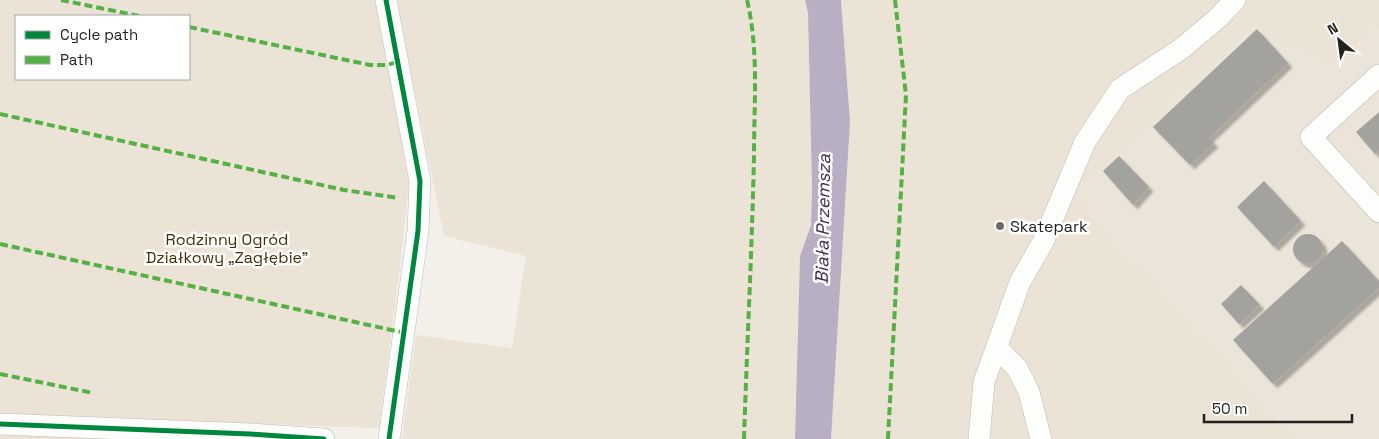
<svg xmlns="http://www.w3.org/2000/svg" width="1379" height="439" viewBox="0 0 1379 439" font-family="'Space Grotesk',sans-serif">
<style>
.built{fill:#ebe4d8}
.green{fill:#ebe3d5;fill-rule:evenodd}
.water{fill:#b8afc4}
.building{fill:#a4a29e;filter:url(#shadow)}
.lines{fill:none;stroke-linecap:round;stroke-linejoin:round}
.minor-casing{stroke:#bdbbb6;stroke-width:22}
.minor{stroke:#fdfdfc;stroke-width:21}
.quiet{stroke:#55b145;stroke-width:4;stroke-dasharray:8 4;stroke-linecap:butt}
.cycleway-casing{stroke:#fff;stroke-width:8}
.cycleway{stroke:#00873e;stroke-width:5}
.poi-dot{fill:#6c6965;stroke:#fff;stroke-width:2}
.labels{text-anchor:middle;stroke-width:5;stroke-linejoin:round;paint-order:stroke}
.poi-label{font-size:16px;fill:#23211d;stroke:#fff;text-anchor:start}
.park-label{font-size:16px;fill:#432f05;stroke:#fff}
.water-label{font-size:18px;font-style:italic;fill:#3e2d59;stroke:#fff}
</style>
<defs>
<filter id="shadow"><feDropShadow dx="4.5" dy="4.5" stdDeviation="1" flood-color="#0004"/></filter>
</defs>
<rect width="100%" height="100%" fill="#f3f0ea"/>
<polygon class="built" points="1254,27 1287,45 1333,63 1379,27 1379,439 1296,439 1075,194"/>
<g class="green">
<path d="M0 0H375L409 183 400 266 379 428 0 415ZM16 16H189V79H16Z"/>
<polygon points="396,0 805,0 808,13 812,187 811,225 800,256 795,439 402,439 416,335 512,348 526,256 444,236"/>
<polygon points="841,0 1379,0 1379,27 1333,63 1287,45 1254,27 1075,194 1296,439 831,439 850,122"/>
<polygon points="0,434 132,439 0,439"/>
</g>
<polygon class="water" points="805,0 841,0 850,122 831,439 795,439 800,256 811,225 812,187 808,13"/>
<g class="building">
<polygon points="1257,29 1288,63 1209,138 1214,143 1190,165 1153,127"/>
<polygon points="1379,112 1379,150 1375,154 1356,132"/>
<polygon points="1119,156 1149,187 1133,205 1103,171"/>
<polygon points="1264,181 1301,221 1274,247 1237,207"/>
<circle cx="1308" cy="249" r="15"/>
<polygon points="1342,241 1379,281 1379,288 1273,384 1233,340"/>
<polygon points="1241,285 1260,305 1239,324 1221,304"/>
</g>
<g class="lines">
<defs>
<g id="minor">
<polyline points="386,0 420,181 418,231 389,439"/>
<polyline points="1379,75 1311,137 1379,212"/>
<polyline points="997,348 1017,368 1029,392 1041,439"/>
<polyline points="0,424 250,434 324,439"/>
<polyline points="979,439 984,382 1020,282 1043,242 1085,142 1120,89 1181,49 1218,18 1235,0"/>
</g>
</defs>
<use href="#minor" class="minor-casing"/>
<use href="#minor" class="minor"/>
<g class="quiet">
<polyline points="61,0 139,16"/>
<polyline points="189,27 370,65 387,65 397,62"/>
<polyline points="0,114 344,190 399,198"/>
<polyline points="0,244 405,333"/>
<polyline points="0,374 93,393"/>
<path d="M744 439C747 344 752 250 754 155 754 104 759 50 747 0"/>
<polyline points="888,439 906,95 895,0"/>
</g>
<defs>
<g id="cycleway">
<polyline points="386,0 420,181 418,231 389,439"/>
<polyline points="0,424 250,434 324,439"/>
</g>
</defs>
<use href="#cycleway" class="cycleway-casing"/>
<use href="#cycleway" class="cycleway"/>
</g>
<circle class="poi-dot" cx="1000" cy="226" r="5"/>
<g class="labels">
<g class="poi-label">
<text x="1010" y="232">Skatepark</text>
</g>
<g class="park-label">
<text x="227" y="245">Rodzinny Ogród<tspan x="227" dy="18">Działkowy „Zagłębie”</tspan></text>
</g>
<g class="water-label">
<text transform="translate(823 219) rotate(-89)" y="6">Biała Przemsza</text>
</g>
</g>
<rect x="15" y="15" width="175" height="65" fill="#ffffff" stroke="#a7a6a5"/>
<rect x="25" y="31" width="25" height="8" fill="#00873e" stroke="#a7a6a5"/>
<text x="60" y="40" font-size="15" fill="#23211d">Cycle path</text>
<rect x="25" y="56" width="25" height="8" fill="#55b145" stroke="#a7a6a5"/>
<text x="60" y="65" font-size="15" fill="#23211d">Path</text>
<g transform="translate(1339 40) rotate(331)" stroke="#ffffff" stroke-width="4" paint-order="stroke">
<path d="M0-4L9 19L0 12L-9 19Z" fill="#23211d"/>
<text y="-8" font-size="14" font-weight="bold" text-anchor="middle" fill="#23211d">N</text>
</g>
<path d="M1204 414v8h148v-8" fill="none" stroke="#23211d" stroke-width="2.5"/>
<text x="1212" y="414" font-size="15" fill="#23211d" stroke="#ffffff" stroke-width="4" paint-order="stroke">50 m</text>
</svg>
